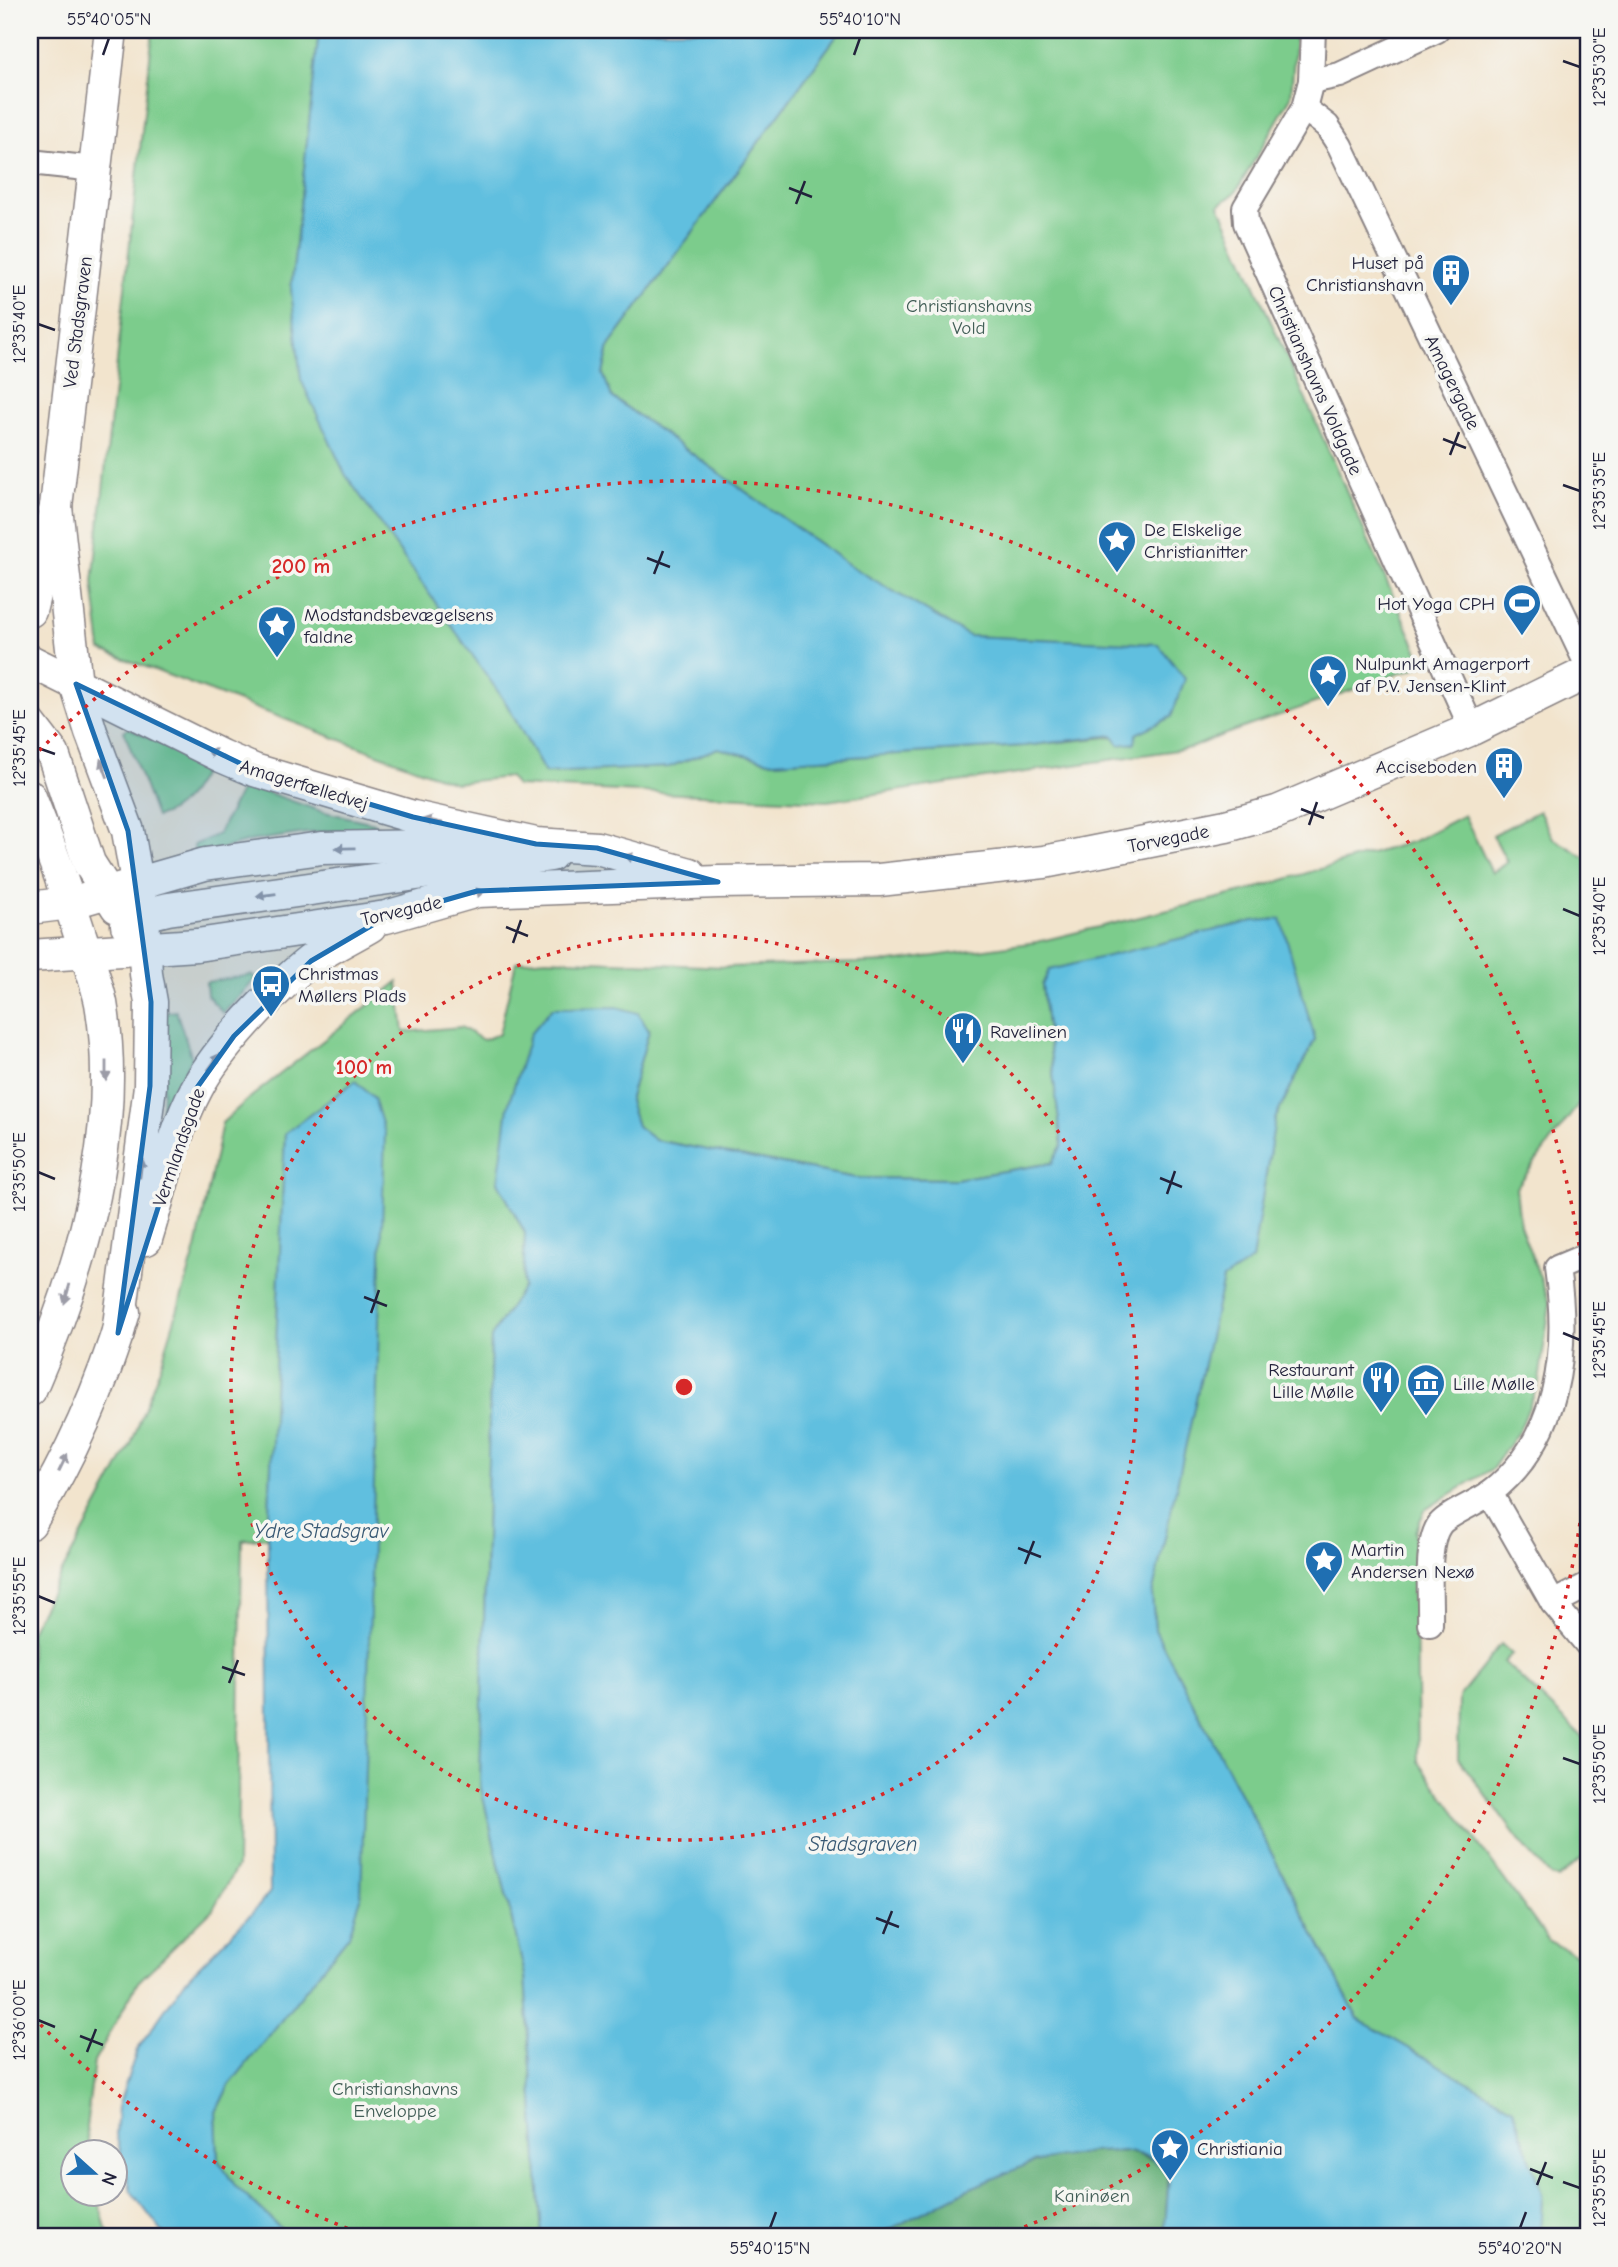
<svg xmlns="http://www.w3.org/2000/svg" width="1618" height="2267" viewBox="0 0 1618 2267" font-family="'Comic Neue',sans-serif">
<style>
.green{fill:#7ccc8c;stroke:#4f7764;stroke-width:2}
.forest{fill:#65b078;stroke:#44695a;stroke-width:2}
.water{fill:#60bfdf;stroke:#41708d;stroke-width:2}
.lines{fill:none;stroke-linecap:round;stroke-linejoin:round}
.minor-casing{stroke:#8a8384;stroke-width:28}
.tertiary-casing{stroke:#8a8384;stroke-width:35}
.minor{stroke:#fff;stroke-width:24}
.tertiary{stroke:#fff;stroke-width:32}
.oneway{fill:#9c9ca7}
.marked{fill:#1f6fb2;fill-opacity:0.2;stroke:#1f6fb2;stroke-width:5;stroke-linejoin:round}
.ticks{fill:none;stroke:#22223b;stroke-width:2.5}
.ring{fill:none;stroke:#d62828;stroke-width:3.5;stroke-dasharray:3.5 7}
.labels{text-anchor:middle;stroke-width:7;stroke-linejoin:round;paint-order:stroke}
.poi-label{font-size:19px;fill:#22223b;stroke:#f6f6f2;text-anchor:start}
.park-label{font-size:19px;fill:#425e57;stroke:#f6f6f2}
.street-label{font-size:19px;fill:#22223b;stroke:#f6f6f2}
.water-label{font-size:21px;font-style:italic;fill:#385974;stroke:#f6f6f2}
.centre{fill:#d62828;stroke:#f6f6f2;stroke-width:3.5}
.ring-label{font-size:21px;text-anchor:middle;font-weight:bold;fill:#d62828;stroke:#f6f6f2;stroke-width:7;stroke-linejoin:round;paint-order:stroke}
.neatline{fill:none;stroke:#22223b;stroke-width:2.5}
.ticks-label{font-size:18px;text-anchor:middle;fill:#22223b}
</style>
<rect width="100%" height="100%" fill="#f6f6f2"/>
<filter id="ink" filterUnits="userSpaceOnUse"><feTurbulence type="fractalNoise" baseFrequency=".0143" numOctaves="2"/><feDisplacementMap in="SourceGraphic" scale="14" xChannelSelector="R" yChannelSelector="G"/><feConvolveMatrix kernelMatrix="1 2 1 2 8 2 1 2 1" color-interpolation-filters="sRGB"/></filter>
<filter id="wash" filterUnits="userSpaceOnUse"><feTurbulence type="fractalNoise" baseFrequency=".00686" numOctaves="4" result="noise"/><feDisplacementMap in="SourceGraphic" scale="28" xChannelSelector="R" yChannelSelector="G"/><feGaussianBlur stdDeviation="1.57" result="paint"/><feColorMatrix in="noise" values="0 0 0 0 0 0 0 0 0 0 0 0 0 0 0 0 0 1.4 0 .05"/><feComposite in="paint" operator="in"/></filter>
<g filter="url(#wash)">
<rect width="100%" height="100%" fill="#f2e4cd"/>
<g class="green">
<polygon points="153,30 319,30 291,290 506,703 545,773 669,767 718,748 773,762 1024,746 1136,734 1171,716 1158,645 969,636 849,565 612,397 603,374 609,346 841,30 1296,30 1291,97 1236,192 1219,205 1424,665 1220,736 1191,748 827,801 516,786 509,777 455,783 101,650 93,582"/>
<path d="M129 728 206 766C194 790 182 810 156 817L124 731Z"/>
<polygon points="244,784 320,811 374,823 376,826 373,829 307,833 250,841 195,856 194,845 218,834"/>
<polygon points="1539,811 1553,838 1586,858 1588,862 1588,1092 1516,1188 1520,1225 1550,1304 1539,1382 1520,1429 1493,1468 1425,1510 1415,1532 1418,1761 1549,1941 1588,1961 1588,2237 1540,2237 1542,2195 1512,2108 1358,2019 1155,1630 1152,1595 1223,1278 1252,1260 1275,1119 1315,1039 1042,985 1062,1145 1052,1163 956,1179 856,1178 655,1140 637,1126 629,1101 649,1031 498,1182 525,1233 523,1287 491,1337 480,1784 525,1975 542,2237 290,2237 236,2187 218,2160 216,2112 228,2087 349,1935 285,1133 268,1537 242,1540 237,1866 213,1909 138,1982 94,2062 86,2128 90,2151 74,2152 74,2194 97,2194 106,2229 112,2237 30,2237 30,1631 131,1444 161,1365 196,1249 222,1123 247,1100 398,982 404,1032 461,1027 483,1040 499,1034 516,962 546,959 726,967 891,962 1037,942 1247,891 1414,841 1464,815 1492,873 1507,862 1493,835"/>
<polygon points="252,975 256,979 223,1013 207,995 206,982"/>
<polygon points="176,1011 192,1058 170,1098 164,1117 162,1114 166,1012"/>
<polygon points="1501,1644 1512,1654 1504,1662 1588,1742 1588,1853 1558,1879 1550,1875 1527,1850 1458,1758 1459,1697"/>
</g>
<path class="forest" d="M1123 2151C1192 2164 1158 2190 1168 2237H875C926 2212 977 2181 1031 2163 1060 2153 1093 2151 1123 2151Z"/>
<g class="water">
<polygon points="319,30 841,30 609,346 603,374 612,397 849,565 969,636 1158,644 1185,679 1171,717 1136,734 1135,743 1119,745 1113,735 1024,746 773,762 718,748 669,767 545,773 506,703 345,474 301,380 291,290"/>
<polygon points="1281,919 1315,1039 1275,1119 1252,1260 1223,1279 1152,1595 1155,1630 1358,2019 1513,2108 1542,2195 1540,2237 1168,2237 1165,2226 1169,2179 1161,2166 1148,2156 1123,2151 1090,2152 1033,2162 966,2190 875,2237 542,2237 525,1975 480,1784 491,1337 523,1287 525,1233 498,1182 508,1106 530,1034 552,1008 617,1007 638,1013 649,1031 629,1101 637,1126 655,1140 856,1178 956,1179 1052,1163 1062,1145 1042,985 1049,970 1253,921"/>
<polygon points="355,1081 374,1098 385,1133 361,1898 349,1935 228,2087 216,2112 218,2160 236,2187 290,2237 166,2237 131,2191 116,2135 118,2107 137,2050 185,1981 257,1908 270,1892 268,1537 285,1133"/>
</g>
</g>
<g filter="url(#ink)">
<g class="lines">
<defs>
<g id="minor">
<polyline points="1313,30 1311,81 1304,108 1245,208 1246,223 1472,729"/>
<polyline points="1311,81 1340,75 1437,30"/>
<polyline points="1304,108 1327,126 1340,146 1588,666"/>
<polyline points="30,162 95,169"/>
<polyline points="1490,1493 1553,1603 1588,1645"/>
<polyline points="1553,1603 1588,1585"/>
<path d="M1430 1624C1431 1599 1425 1543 1440 1524 1448 1514 1478 1502 1490 1493 1560 1439 1569 1350 1557 1268L1588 1255"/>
</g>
<g id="tertiary">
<polyline points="56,507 76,684 91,732 128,831 143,915 146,974 151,1002 150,1086 118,1333"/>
<polyline points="30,611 56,507 111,30"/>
<polyline points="30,661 221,756 254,770 413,817 536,844 597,848 690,874"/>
<polyline points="30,724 53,754 89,863 117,907"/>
<path d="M30 797C50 846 68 896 84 947 90 965 97 984 101 1003 123 1131 81 1273 30 1390"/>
<polyline points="30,908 70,903 205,864 322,848 483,845"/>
<polyline points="127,925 143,915 168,909 551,855"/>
<polyline points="30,956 197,945 386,917 477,891 718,882 879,880 1044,862 1226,826 1277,812 1472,729 1588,672"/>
<path d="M146 1239C161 1191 173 1132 197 1088 218 1048 274 989 310 961 328 948 350 938 370 926"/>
<path d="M30 1523C70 1458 102 1386 124 1312"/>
</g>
</defs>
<use href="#minor" class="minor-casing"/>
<use href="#tertiary" class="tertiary-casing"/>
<use href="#minor" class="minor"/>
<use href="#tertiary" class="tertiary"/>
</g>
<defs><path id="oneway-solid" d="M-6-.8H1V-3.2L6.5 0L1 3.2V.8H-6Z" transform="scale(1.75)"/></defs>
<g class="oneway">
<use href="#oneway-solid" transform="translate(216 754) rotate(-154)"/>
<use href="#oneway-solid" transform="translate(104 768) rotate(-111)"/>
<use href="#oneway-solid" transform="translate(433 821) rotate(-168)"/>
<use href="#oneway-solid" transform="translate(345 848) rotate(179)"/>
<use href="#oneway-solid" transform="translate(634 858) rotate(-164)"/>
<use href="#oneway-solid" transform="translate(475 893) rotate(-11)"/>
<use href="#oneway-solid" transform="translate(266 895) rotate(172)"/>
<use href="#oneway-solid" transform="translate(214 1062) rotate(-54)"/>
<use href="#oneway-solid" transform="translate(106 1071) rotate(90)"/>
<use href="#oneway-solid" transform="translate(141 1168) rotate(-83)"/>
<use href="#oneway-solid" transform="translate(67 1294) rotate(106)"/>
<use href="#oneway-solid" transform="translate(63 1463) rotate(-64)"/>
</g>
</g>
<path class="marked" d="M76 684 254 770 413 817 536 844 597 848 718 882 477 891 386 917 311 961 234 1036 196 1089 118 1333 150 1086 151 1002 128 831Z"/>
<path class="ticks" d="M103 55 109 38M854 55 860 38M1563 61 1580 67M789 188 812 197M796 204 805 181M38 324 55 330M1443 439 1466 448M1450 455 1459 432M1563 485 1580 491M647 558 670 567M654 574 663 551M38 748 55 754M1301 809 1324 818M1309 825 1317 802M1563 909 1580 916M506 927 528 936M513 943 521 920M38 1172 55 1179M1160 1178 1182 1187M1167 1194 1175 1171M364 1297 387 1306M371 1313 379 1290M1563 1333 1580 1340M1018 1548 1041 1557M1025 1564 1034 1541M38 1596 55 1603M222 1667 245 1675M229 1683 238 1660M1563 1758 1580 1764M876 1918 899 1927M883 1934 892 1911M38 2020 55 2027M80 2036 103 2045M87 2052 96 2029M1530 2169 1553 2178M1563 2182 1580 2188M1537 2185 1546 2162M770 2228 776 2212M1520 2228 1526 2212"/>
<g class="ring">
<circle cx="684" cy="1387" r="453"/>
<path d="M1588 1450A906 906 0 0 1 1001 2236M367 2236A906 906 0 0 1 32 2016M32 758A906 906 0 0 1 1588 1324"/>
</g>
<defs>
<symbol id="building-pin" viewBox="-11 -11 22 30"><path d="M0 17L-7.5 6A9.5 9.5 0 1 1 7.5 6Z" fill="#1f6fb2" stroke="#f6f6f2"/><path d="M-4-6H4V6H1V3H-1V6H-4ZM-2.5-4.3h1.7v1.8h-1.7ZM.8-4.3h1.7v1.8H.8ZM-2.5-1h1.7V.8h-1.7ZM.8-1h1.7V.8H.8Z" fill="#fff"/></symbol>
<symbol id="sight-pin" viewBox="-11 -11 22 30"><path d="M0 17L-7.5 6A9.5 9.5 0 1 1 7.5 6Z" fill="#1f6fb2" stroke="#f6f6f2"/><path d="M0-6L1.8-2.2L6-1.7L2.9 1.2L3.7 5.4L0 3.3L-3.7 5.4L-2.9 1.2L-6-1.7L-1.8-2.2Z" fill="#fff"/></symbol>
<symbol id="stadium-pin" viewBox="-11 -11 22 30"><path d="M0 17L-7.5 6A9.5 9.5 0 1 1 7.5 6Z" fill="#1f6fb2" stroke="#f6f6f2"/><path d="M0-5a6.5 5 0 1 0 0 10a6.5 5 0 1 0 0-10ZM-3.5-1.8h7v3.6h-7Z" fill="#fff"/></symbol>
<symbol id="bus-pin" viewBox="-11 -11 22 30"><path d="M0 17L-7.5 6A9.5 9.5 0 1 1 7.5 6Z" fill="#1f6fb2" stroke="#f6f6f2"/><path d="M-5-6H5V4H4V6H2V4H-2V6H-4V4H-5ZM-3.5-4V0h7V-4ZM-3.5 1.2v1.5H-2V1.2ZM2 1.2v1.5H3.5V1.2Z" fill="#fff"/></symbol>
<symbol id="restaurant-pin" viewBox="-11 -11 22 30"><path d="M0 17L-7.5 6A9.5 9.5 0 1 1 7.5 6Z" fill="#1f6fb2" stroke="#f6f6f2"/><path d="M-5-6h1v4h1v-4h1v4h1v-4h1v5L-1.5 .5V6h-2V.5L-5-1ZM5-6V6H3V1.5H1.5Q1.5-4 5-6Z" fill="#fff"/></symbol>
<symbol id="museum-pin" viewBox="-11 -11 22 30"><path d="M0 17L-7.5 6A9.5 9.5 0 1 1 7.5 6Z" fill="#1f6fb2" stroke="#f6f6f2"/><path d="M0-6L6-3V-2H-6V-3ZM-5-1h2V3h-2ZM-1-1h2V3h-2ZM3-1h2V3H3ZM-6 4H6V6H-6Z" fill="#fff"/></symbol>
</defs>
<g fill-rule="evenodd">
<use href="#building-pin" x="1429" y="251" width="44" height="60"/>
<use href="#sight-pin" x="1095" y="518" width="44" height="60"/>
<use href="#stadium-pin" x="1500" y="581" width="44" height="60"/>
<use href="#sight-pin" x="255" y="603" width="44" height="60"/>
<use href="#sight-pin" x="1306" y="652" width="44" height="60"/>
<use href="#building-pin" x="1482" y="744" width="44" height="60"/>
<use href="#bus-pin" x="249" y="962" width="44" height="60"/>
<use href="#restaurant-pin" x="941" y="1009" width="44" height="60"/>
<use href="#restaurant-pin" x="1359" y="1358" width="44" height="60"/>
<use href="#museum-pin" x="1404" y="1361" width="44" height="60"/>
<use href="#sight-pin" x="1302" y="1538" width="44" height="60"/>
<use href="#sight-pin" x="1148" y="2126" width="44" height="60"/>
</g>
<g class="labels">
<g class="poi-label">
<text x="1424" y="269" text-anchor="end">Huset på<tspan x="1424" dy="22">Christianshavn</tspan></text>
<text x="1144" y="536">De Elskelige<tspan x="1144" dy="22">Christianitter</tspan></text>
<text x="1495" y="610" text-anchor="end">Hot Yoga CPH</text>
<text x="304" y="621">Modstandsbevægelsens<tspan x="304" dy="22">faldne</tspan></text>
<text x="1355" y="670">Nulpunkt Amagerport<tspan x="1355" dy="22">af P.V. Jensen-Klint</tspan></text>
<text x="1477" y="773" text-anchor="end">Acciseboden</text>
<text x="298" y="980">Christmas<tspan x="298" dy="22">Møllers Plads</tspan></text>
<text x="990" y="1038">Ravelinen</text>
<text x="1354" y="1376" text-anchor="end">Restaurant<tspan x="1354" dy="22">Lille Mølle</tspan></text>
<text x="1453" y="1390">Lille Mølle</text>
<text x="1351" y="1556">Martin<tspan x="1351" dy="22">Andersen Nexø</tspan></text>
<text x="1197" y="2155">Christiania</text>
</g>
<g class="park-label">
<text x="969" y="312">Christianshavns<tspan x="969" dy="22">Vold</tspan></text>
<text x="395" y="2095">Christianshavns<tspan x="395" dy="22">Enveloppe</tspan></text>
<text x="1092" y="2202">Kaninøen</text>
</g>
<g class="street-label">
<text transform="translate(77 322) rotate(-83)" y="7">Ved Stadsgraven</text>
<text transform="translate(1316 380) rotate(66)" y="7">Christianshavns Voldgade</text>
<text transform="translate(1453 382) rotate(64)" y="7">Amagergade</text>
<text transform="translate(304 784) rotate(17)" y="7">Amagerfælledvej</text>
<text transform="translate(1168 838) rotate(-11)" y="7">Torvegade</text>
<text transform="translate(401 910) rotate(-13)" y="7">Torvegade</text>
<text transform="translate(178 1147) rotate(-71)" y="7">Vermlandsgade</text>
</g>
<g class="water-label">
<text x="321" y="1538">Ydre Stadsgrav</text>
<text x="863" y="1851">Stadsgraven</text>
</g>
</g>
<circle cx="684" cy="1387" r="10" class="centre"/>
<g class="ring-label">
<text x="301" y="573">200 m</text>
<text x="364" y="1074">100 m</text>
</g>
<rect width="1618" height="2267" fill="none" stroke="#f6f6f2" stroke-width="77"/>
<g transform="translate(94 2173) rotate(111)"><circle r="33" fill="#f6f6f2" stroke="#a1a1a9" stroke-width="2"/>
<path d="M0-5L12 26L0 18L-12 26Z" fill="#1f6fb2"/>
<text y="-10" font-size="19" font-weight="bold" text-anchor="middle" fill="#22223b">N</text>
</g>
<rect x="38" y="38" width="1542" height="2190" class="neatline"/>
<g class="ticks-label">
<text x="109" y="25">55°40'05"N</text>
<text x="860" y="25">55°40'10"N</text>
<text transform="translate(1599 67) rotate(-90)" y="6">12°35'30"E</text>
<text transform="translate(19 324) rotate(-90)" y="6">12°35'40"E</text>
<text transform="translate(1599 491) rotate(-90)" y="6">12°35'35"E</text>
<text transform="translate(19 748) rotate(-90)" y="6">12°35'45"E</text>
<text transform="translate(1599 916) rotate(-90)" y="6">12°35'40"E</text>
<text transform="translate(19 1172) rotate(-90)" y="6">12°35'50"E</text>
<text transform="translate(1599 1340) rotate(-90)" y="6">12°35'45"E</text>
<text transform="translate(19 1596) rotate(-90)" y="6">12°35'55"E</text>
<text transform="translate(1599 1764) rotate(-90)" y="6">12°35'50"E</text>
<text transform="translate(19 2020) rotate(-90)" y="6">12°36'00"E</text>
<text transform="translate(1599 2188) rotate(-90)" y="6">12°35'55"E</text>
<text x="770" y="2254">55°40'15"N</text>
<text x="1520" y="2254">55°40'20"N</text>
</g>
</svg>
